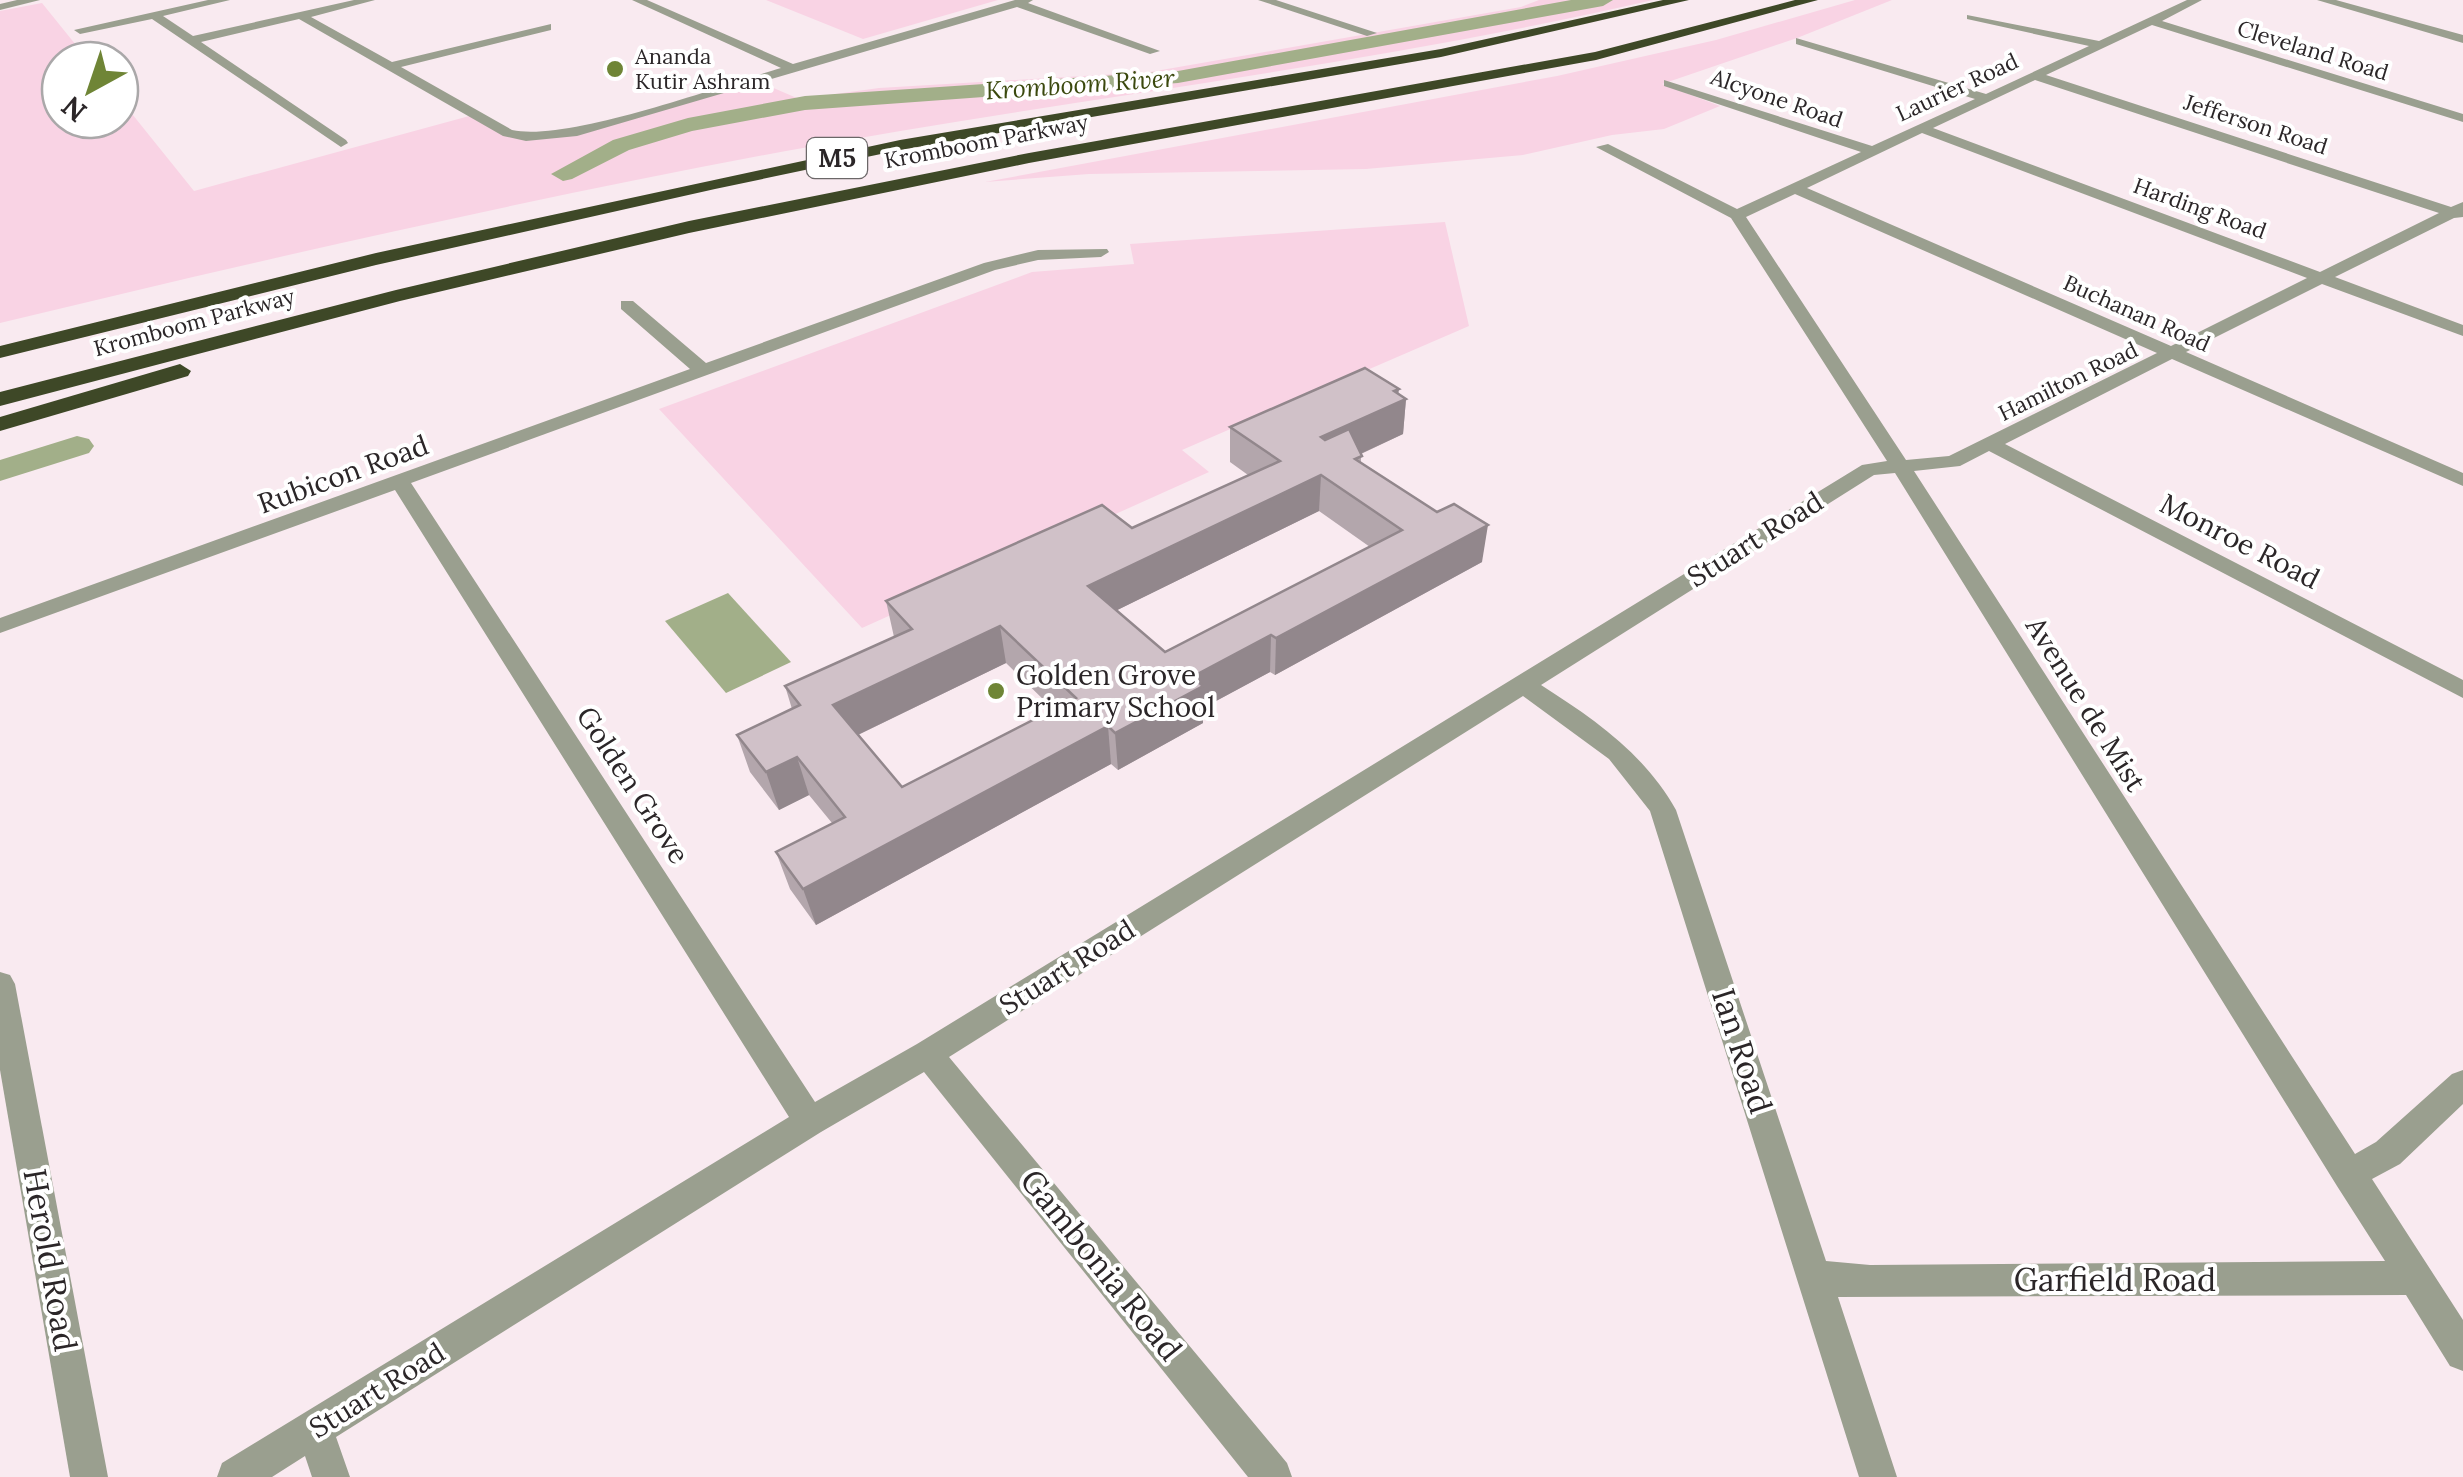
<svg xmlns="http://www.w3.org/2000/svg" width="2463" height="1477" viewBox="0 0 2463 1477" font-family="Lora,serif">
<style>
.green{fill:#f9d3e4}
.water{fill:#a2af89}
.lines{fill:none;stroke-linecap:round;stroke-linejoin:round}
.canal{fill:#a2af89;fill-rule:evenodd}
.minor{fill:#9a9f8f;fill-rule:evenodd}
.highway{fill:#3e4827;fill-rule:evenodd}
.wall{fill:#b3a6ac;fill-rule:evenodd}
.shaded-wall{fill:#92878c}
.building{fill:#d0c1c8;stroke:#92878c;stroke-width:2.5;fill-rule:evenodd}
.poi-dot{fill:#6f8536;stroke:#fff;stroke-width:4}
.labels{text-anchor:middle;stroke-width:8;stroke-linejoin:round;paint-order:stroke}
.far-street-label{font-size:22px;fill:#2b2628;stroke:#fff}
.far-poi-label{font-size:22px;fill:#2b2628;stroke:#fff;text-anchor:start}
.far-water-label{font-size:25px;font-style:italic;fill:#3b490e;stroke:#fff}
.shield{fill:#fff;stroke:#6b6768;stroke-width:2.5}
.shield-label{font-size:25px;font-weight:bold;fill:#2b2628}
.street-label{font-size:28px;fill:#2b2628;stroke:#fff}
.poi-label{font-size:28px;fill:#2b2628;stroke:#fff;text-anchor:start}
.near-street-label{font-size:32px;fill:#2b2628;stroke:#fff}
</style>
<rect width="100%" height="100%" fill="#f9eaf0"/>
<g class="green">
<polygon points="766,0 998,0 863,39"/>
<path d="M1539 0H1653C1367 66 1074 98 786 151 523 200 260 260 0 323V11L42 3 88 60H60V120H120V99L194 191 473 115 508 133H572L755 80 799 99 879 88 1150 72 1521 7Z"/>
<polygon points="1855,0 1892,0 1797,38 1662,84 1720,106 1664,129 1612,135 1523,155 1366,169 1089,174 985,182 1557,76 1716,40"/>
<polygon points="1445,222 1469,326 1182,450 1209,472 862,628 659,409 1032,272 1134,264 1130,244"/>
</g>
<polygon class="water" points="728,593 791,662 726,693 665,621"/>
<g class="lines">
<g class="canal">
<polygon points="1571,0 1613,0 1603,6 1178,83 805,110 692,131 629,150 572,179 563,181 551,174 613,140 688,118 805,96 1178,71"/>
<polygon points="77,436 89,439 94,446 89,453 0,481 0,460"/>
</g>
<g class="minor">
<polygon points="17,0 40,0 0,10 0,4"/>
<path d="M208 0H230L163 16 193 36 354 0H375L311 17 392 62 551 24V30L401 67 512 130C569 142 719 86 781 68L632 0H647L793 64 1015 0H1033L1028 3 1160 51 1150 54 1017 7 577 136 526 141 503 136 299 19 201 42 346 140 348 143 341 147 152 19 80 34 74 30Z"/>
<polygon points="1258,0 1276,0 1377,33 1367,36"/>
<path d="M2187 0H2202L2162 21 2463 114V122L2152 25 2046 75 2451 207 2463 202V217L2454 218 2335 277 2463 325V336L2322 284 2186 352 2463 473V486L2172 359 2005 444 2463 680V698L1989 451 1960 466 1914 471 2355 1154 2376 1142 2452 1074 2463 1070V1104L2400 1164 2372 1179 2463 1320V1371L2450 1366 2406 1295 1838 1297 1897 1477H1859L1650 811 1609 759 1523 696 949 1057 1287 1463 1292 1477H1248L924 1072 821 1132 336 1437 350 1477H312L305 1456 272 1477H217L222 1463 789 1117 395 490 0 633V618L690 369 621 309V301H633L706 363 984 263 1038 250 1107 249 1109 252 1101 257 1038 260 995 270 411 483 815 1102 917 1044 1862 465 1887 461 1731 218 1596 147 1608 144 1737 209 1861 152 1664 86V80L1872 146 1975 99 1796 44V38L1986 94 2089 46 1967 19V15L2099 41ZM2035 80 2439 213 2320 272 1933 128ZM1922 133 2307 278 2171 346 1807 188ZM1795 194 2157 353 1949 456 1906 460 1746 217ZM1895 473 2337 1186 2385 1261 1870 1265 1826 1261 1676 810C1644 753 1594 719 1541 685L1874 475Z"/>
<polygon points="2317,0 2336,0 2463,35 2463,43"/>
<polygon points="0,972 10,975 15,984 108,1477 70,1477 0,1070"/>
</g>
<g class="highway">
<polygon points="1663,0 1689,0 1441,57 900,150 715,189 376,265 0,358 0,346 376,253 900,140 1441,49"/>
<polygon points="1795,0 1818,0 1596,60 1029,163 689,233 400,301 0,406 0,392 396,290 689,221 1029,153 1595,52"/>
<polygon points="180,364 191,371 188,376 0,431 0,417"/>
</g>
</g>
<path class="wall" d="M1398 394 1406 399 1403 434 1361 454V464L1437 512 1482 562 1275 675 1270 672 1203 708V723L1118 770 1111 764 816 925 790 889 776 852 832 823 809 795 779 810 750 772 737 735 792 709 785 686 894 637 886 601 1132 528 1248 475 1230 462V427ZM1319 511 1370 547 1165 652 1117 610ZM1006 663 1053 709 902 787 858 735Z"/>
<g class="shaded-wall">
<polygon points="1399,389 1397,403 1406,399 1403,434 1319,473 1321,437"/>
<polygon points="1321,475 1319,511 1091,623 1088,586"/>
<polygon points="1488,525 1482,562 1275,675 1276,638"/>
<polygon points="1000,626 1006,663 843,742 833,705"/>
<polygon points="1271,635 1270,672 1203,708 1203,723 1118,770 1115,733 1192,677"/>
<polygon points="1108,726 1111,764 816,925 803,889"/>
<polygon points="797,757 809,795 779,810 766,772"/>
</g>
<path class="building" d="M1365 368 1399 389 1394 391 1406 399 1321 437 1325 440 1349 429 1362 456 1355 459 1437 512 1454 504 1488 525 1276 638 1271 635 1192 677 1203 686 1115 733 1108 726 803 889 776 852 845 817 797 757 766 772 737 735 800 705 785 686 912 629 886 601 1102 505 1132 528 1280 461 1230 427ZM1321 475 1402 530 1165 652 1088 586ZM1000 626 1076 698 902 787 833 705Z"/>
<g class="poi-dot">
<circle cx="615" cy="69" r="10"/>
<circle cx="996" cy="691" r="10"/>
</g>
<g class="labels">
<g class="far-street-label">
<text transform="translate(2313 50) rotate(17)" y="8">Cleveland Road</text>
<text transform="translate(1957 87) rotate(-25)" y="8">Laurier Road</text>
<text transform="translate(1777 98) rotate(19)" y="8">Alcyone Road</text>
<text transform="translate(2256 124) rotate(18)" y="8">Jefferson Road</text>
<text transform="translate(986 141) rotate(-11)" y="8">Kromboom Parkway</text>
<text transform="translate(2200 208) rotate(20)" y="8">Harding Road</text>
<text transform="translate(2137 313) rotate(24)" y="8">Buchanan Road</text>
<text transform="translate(194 322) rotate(-15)" y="8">Kromboom Parkway</text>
<text transform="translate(2068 381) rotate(-26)" y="8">Hamilton Road</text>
</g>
<g class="far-poi-label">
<text x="635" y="64">Ananda<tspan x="635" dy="25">Kutir Ashram</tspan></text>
</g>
<g class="far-water-label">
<text transform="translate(1080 84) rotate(-4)" y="9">Kromboom River</text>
</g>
<rect class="shield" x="807" y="138" width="60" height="40" rx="8"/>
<g class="shield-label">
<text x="837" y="167">M5</text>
</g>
<g class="street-label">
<text transform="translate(343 474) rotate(-20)" y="10">Rubicon Road</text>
<text transform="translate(1755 539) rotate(-32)" y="10">Stuart Road</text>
<text transform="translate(2240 541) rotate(27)" y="10">Monroe Road</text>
<text transform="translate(2086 704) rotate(58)" y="10">Avenue de Mist</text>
<text transform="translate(633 785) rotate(57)" y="10">Golden Grove</text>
<text transform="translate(1067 967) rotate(-32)" y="10">Stuart Road</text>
<text transform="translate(377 1390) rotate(-32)" y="10">Stuart Road</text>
</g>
<g class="poi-label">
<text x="1016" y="685">Golden Grove<tspan x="1016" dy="32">Primary School</tspan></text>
</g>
<g class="near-street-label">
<text transform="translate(1742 1051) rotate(72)" y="11">Ian Road</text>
<text transform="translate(50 1260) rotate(80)" y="11">Herold Road</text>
<text transform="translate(1101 1265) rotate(51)" y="11">Gambonia Road</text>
<text x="2115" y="1291">Garfield Road</text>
</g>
</g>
<g transform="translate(90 90) rotate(220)"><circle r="48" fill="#ffffff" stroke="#aaa8a9" stroke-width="2.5"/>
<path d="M0-8L18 38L0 25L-18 38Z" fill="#6f8536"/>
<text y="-15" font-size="28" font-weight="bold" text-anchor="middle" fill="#2b2628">N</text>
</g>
</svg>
